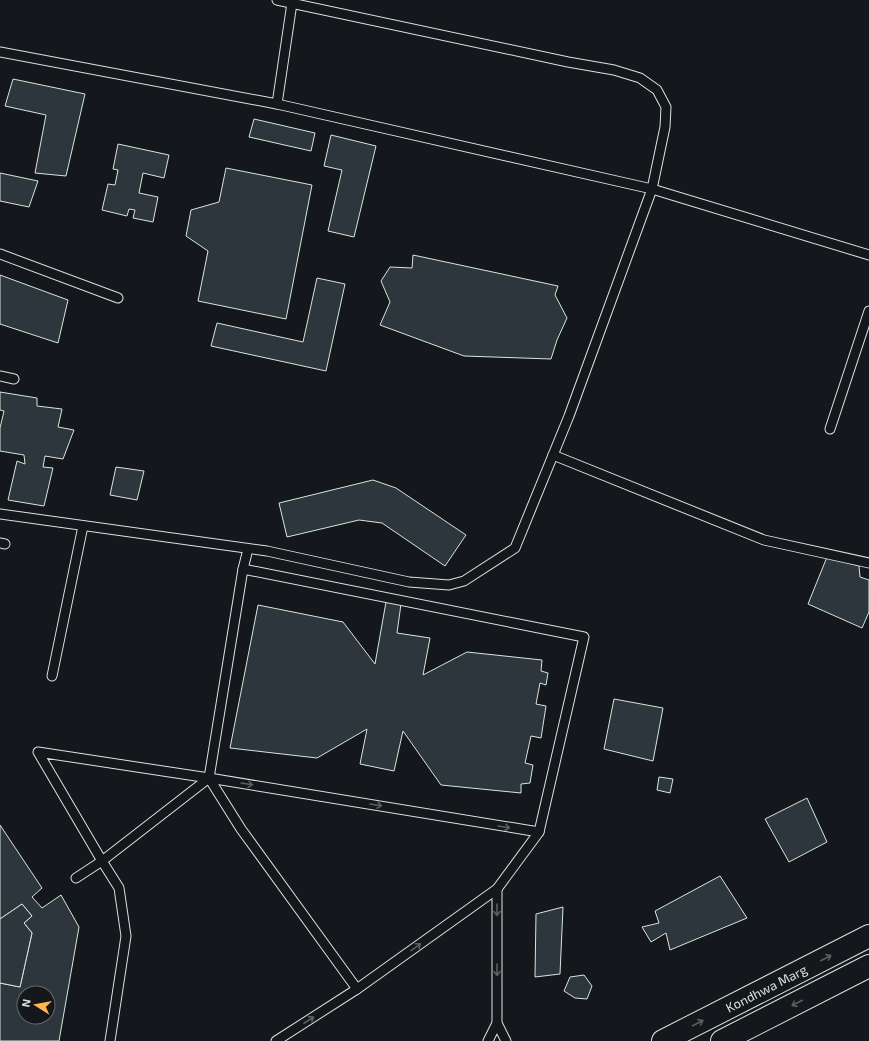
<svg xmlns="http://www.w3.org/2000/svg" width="869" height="1041" viewBox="0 0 869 1041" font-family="'Exo 2',sans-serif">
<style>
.building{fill:#2c363c;stroke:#d8e6dc;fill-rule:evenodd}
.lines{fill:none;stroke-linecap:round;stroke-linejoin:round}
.lane-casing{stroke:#d8e6dc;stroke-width:11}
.primary-casing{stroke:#d8e6dc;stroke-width:24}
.lane{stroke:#14181c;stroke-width:9}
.primary{stroke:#14181c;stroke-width:22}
.oneway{stroke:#59605f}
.labels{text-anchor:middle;stroke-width:3;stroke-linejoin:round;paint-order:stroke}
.street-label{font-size:13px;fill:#d8e6dc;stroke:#14181c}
</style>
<rect width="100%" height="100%" fill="#14181c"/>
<g class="building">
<polygon points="13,79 85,94 66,176 35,173 46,115 5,106"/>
<polygon points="254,119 315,133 311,151 249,137"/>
<polygon points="331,135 376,146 354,237 328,231 342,170 324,166"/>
<polygon points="118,144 169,155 164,178 143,173 139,193 158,197 153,222 133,218 135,210 129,209 127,216 102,210 108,184 115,185 118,170 113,169"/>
<polygon points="226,168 312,185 286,319 198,301 208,251 186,236 191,210 219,202"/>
<polygon points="0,173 38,181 29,207 0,201"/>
<polygon points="413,255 558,286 555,295 567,318 557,340 551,359 464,356 380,325 390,302 381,281 390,267 412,268"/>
<polygon points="0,275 68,300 58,343 0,324"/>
<polygon points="317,278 345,284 326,371 211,346 217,323 303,342"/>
<polygon points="0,392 37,398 37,406 62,409 58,427 74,430 63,459 45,456 43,467 53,468 44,506 8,500 17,461 25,464 24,455 0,451 0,428 4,411 0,410"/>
<polygon points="116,467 144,471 137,500 110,495"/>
<polygon points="373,480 396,488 466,535 445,566 382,523 359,520 287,537 279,503"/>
<polygon points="827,557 859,566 860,577 869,580 869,612 862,628 808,604"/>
<polygon points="386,602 401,604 397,633 430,638 423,675 467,652 542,660 541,671 548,673 546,685 540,683 536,704 546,706 541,738 531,736 525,763 533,765 530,783 521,784 521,793 441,785 403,731 394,771 360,764 367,729 317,758 230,748 258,605 343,622 375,664"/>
<polygon points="614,699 663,708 653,761 604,749"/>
<polygon points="659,777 673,779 670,793 657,790"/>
<polygon points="807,798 827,842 789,862 765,819"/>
<path d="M0 825 42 888 32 897 42 908 61 895 79 927 59 1041H0V983L20 987 32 933 24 923 32 916 22 904 0 919ZM24 993H48V1017H24Z"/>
<polygon points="720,876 747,918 670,950 666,933 651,942 642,927 659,923 655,911"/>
<polygon points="22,904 32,916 24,923 32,933 20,987 0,983 0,919"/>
<polygon points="563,907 560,974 535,977 536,914"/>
<polygon points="584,975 592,986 587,999 575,998 564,991 570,977"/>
</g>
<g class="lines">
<defs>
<g id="lane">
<polyline points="0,52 277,104 652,189 869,255"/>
<polyline points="277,104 292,3"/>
<polyline points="0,254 118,298"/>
<polyline points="0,376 14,379"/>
<polyline points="830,429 869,311"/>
<polyline points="553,455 764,540 869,563"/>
<polyline points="0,514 267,551 409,582 449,585 464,581 515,548 569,416 652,189 665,127 666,107 657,90 640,78 614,70 568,62 277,0"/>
<polyline points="0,543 5,544"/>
<polyline points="248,549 243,569 209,778 241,829 357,989"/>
<polyline points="243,569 584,637 539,832"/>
<polyline points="52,676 83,526"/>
<polyline points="209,778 539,832 497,889 357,989 276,1041"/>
<polyline points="76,878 102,861 209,778 38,752 102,861 119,888 126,936 110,1041"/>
<polyline points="497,889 497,1023 506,1041"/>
<polyline points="488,1041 497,1023"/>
</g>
<g id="primary">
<path id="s1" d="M663 1041 869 936"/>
<polyline points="722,1041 869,966"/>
</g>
</defs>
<use href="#lane" class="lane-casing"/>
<use href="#primary" class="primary-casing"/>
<use href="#lane" class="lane"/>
<use href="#primary" class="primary"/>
</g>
<defs><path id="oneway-shaft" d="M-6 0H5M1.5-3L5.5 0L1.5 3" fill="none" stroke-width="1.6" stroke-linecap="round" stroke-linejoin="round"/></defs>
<g class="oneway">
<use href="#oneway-shaft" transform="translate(247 784) rotate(9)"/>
<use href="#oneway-shaft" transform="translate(376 805) rotate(9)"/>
<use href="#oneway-shaft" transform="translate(504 827) rotate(9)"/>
<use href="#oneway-shaft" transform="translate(497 910) rotate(90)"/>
<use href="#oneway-shaft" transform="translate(416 947) rotate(-36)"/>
<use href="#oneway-shaft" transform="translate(826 958) rotate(-27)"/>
<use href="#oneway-shaft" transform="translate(497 970) rotate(90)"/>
<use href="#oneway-shaft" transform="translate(797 1003) rotate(153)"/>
<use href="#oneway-shaft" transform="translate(309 1020) rotate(-33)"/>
<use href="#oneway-shaft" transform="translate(698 1023) rotate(-27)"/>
</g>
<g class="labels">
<g class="street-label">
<text dy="5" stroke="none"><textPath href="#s1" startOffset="116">Kondhwa Marg</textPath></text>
</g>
</g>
<g transform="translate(36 1005) rotate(281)"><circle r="19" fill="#14181c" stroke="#626a69"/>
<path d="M0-3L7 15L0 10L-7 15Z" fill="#ffb74d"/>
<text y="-6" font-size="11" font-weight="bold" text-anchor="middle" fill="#d8e6dc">N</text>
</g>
</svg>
